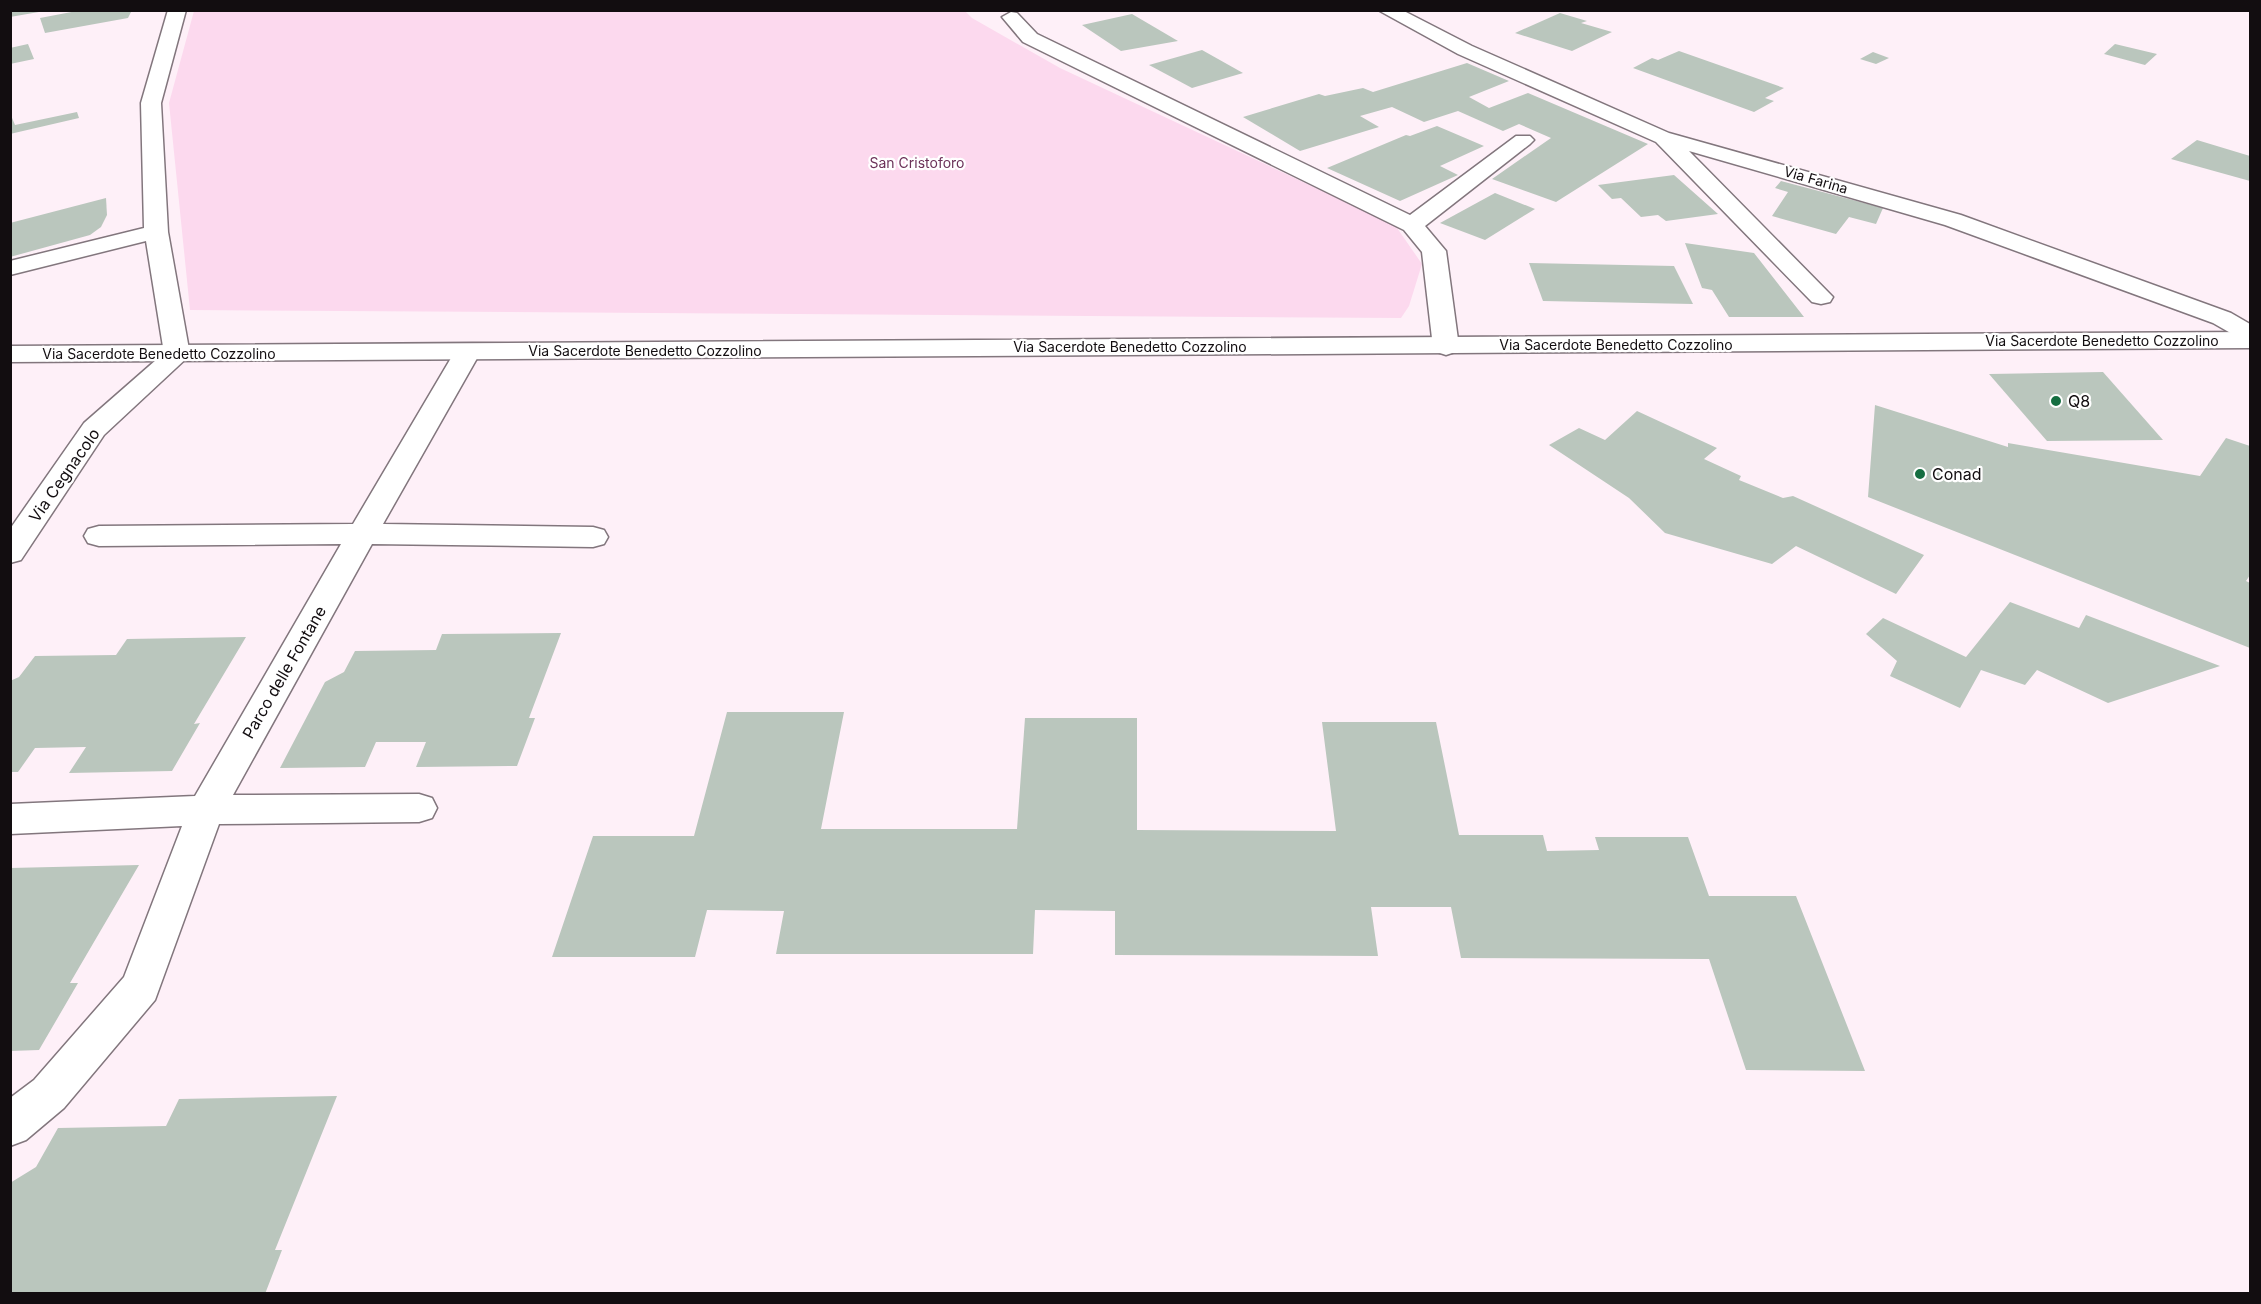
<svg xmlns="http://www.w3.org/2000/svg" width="2261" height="1304" viewBox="0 0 2261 1304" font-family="Inter,sans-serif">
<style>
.green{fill:#fcd9ee}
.building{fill:#bac6bd}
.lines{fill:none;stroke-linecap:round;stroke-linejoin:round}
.minor-casing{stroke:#82767d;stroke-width:3}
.major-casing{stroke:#82767d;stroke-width:3}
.minor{fill:#fff;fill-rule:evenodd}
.major{fill:#fff;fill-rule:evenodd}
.poi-dot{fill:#156e41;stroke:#fff;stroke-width:2}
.labels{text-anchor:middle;stroke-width:4.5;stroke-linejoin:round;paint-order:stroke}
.far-park-label{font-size:14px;fill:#6c3259;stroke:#fff}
.far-street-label{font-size:14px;fill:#120d10;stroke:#fff}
.poi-label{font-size:16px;fill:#120d10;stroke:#fff;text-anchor:start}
.street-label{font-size:16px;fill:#120d10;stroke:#fff}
</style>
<rect width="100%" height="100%" fill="#fef0f8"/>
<polygon class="green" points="194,11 965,11 972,18 1060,68 1395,225 1422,264 1409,306 1401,318 190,310 169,103"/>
<g class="building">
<polygon points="10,10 39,10 39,12 10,17"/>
<polygon points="82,10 132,10 128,18 45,33 40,18"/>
<polygon points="1560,13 1587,21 1581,23 1612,32 1572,51 1515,33"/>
<polygon points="1132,14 1178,41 1121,51 1082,25"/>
<polygon points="28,44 34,59 10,64 10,48"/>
<polygon points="2115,44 2157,54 2145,65 2104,54"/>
<polygon points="1202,50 1243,73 1192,88 1149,65"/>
<polygon points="1679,51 1784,88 1765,98 1774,101 1754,112 1633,68 1652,58 1658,60"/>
<polygon points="1873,52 1889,58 1876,64 1860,59"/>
<polygon points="1467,63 1509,81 1469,97 1489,108 1528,93 1648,144 1556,202 1492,179 1551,138 1519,124 1503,131 1458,111 1424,122 1392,107 1360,116 1379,127 1300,151 1243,117 1319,94 1325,96 1363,88 1373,92"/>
<polygon points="77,112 79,118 10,134 10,113 15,125"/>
<polygon points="1437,126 1484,146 1440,166 1458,175 1400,201 1327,168 1406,135 1410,136"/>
<polygon points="2197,140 2250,156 2250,181 2171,159"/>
<polygon points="1674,175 1718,214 1666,221 1658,215 1641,217 1621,198 1612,199 1598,185"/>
<polygon points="1781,181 1883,208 1876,224 1849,217 1836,234 1772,216 1788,192 1775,188"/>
<polygon points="1495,193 1535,209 1485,240 1440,223"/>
<polygon points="106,198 107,215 101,227 90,235 10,257 10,223"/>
<polygon points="1685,243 1754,253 1804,317 1729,317 1712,290 1702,288"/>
<polygon points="1529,263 1674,266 1693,304 1543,301"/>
<polygon points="2103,372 2163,440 2047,441 1989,374"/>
<polygon points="1875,405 2008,447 2008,443 2200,476 2226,438 2250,446 2250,575 2246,581 2250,583 2250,648 1868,497"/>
<polygon points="1637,411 1717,448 1704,459 1741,476 1739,480 1783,498 1793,496 1924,555 1896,594 1796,546 1772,564 1665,533 1629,498 1549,445 1579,428 1605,440"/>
<polygon points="2010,602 2079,628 2086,615 2220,666 2108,703 2037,670 2025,685 1981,670 1960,708 1890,676 1897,661 1866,634 1883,618 1966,657"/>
<polygon points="561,633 529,718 535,718 517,766 416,767 426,742 376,742 365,767 280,768 325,682 344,672 355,651 436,650 442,634"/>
<polygon points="246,637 194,724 200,723 172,771 69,773 86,747 35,748 18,772 10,772 10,681 19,677 35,656 116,655 127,639"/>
<polygon points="727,712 844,712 821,829 1017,829 1025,718 1137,718 1137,830 1336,831 1322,722 1436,722 1459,835 1543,835 1547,851 1599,850 1595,837 1688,837 1709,896 1796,896 1865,1071 1746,1070 1709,959 1461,958 1451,907 1371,907 1378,956 1115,955 1115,911 1035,910 1033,954 776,954 784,911 707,910 695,957 552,957 593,836 694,836"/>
<polygon points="139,865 70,983 78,983 39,1050 10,1051 10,868"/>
<polygon points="337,1096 275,1250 282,1250 265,1294 10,1294 10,1183 36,1167 58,1128 166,1126 179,1099"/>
</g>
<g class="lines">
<defs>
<g id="minor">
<polygon points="168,10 186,10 161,103 168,232 190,355 104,435 21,560 10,563 10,529 84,423 164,353 146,241 10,275 10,261 144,228 141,103"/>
<polygon points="1378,10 1402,10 1472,46 1669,133 1961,215 2231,313 2250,324 2250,342 2241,339 2213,323 1945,225 1689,151 1833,297 1830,302 1821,304 1812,302 1656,142 1458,54"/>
<polygon points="1011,12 1017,13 1037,34 1410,215 1516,136 1530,136 1534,140 1530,144 1425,226 1446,251 1459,347 1455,352 1446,355 1437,352 1433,347 1422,252 1404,230 1023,42 1002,17"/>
<polygon points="467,345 476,347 480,353 383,524 593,527 604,530 608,537 604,544 593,547 372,544 233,795 419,794 432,798 437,808 432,818 419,822 219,824 155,1000 64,1108 26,1140 10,1146 10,1098 34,1080 124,977 182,826 10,834 10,804 195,796 341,544 99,546 88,543 84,536 88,529 99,526 353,524 454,353 458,347"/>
</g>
<polygon id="major" points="2250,332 2250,348 10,362 10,346"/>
</defs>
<use href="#minor" class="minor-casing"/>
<use href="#major" class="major-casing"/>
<use href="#minor" class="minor"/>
<use href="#major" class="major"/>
</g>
<g class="poi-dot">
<circle cx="2056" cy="401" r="6"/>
<circle cx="1920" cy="474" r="6"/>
</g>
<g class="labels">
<g class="far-park-label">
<text x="917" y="168">San Cristoforo</text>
</g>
<g class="far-street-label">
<text transform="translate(1816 180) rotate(16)" y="5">Via Farina</text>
<text x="2102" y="346">Via Sacerdote Benedetto Cozzolino</text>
<text x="1616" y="350">Via Sacerdote Benedetto Cozzolino</text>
<text x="1130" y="352">Via Sacerdote Benedetto Cozzolino</text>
<text x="645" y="356">Via Sacerdote Benedetto Cozzolino</text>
<text x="159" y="359">Via Sacerdote Benedetto Cozzolino</text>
</g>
<g class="poi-label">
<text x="2068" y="407">Q8</text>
<text x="1932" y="480">Conad</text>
</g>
<g class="street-label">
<text transform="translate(64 475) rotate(-55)" y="6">Via Cegnacolo</text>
<text transform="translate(284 672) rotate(-60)" y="6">Parco delle Fontane</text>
</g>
</g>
<rect width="2261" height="1304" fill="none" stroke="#120d10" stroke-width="24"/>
</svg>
